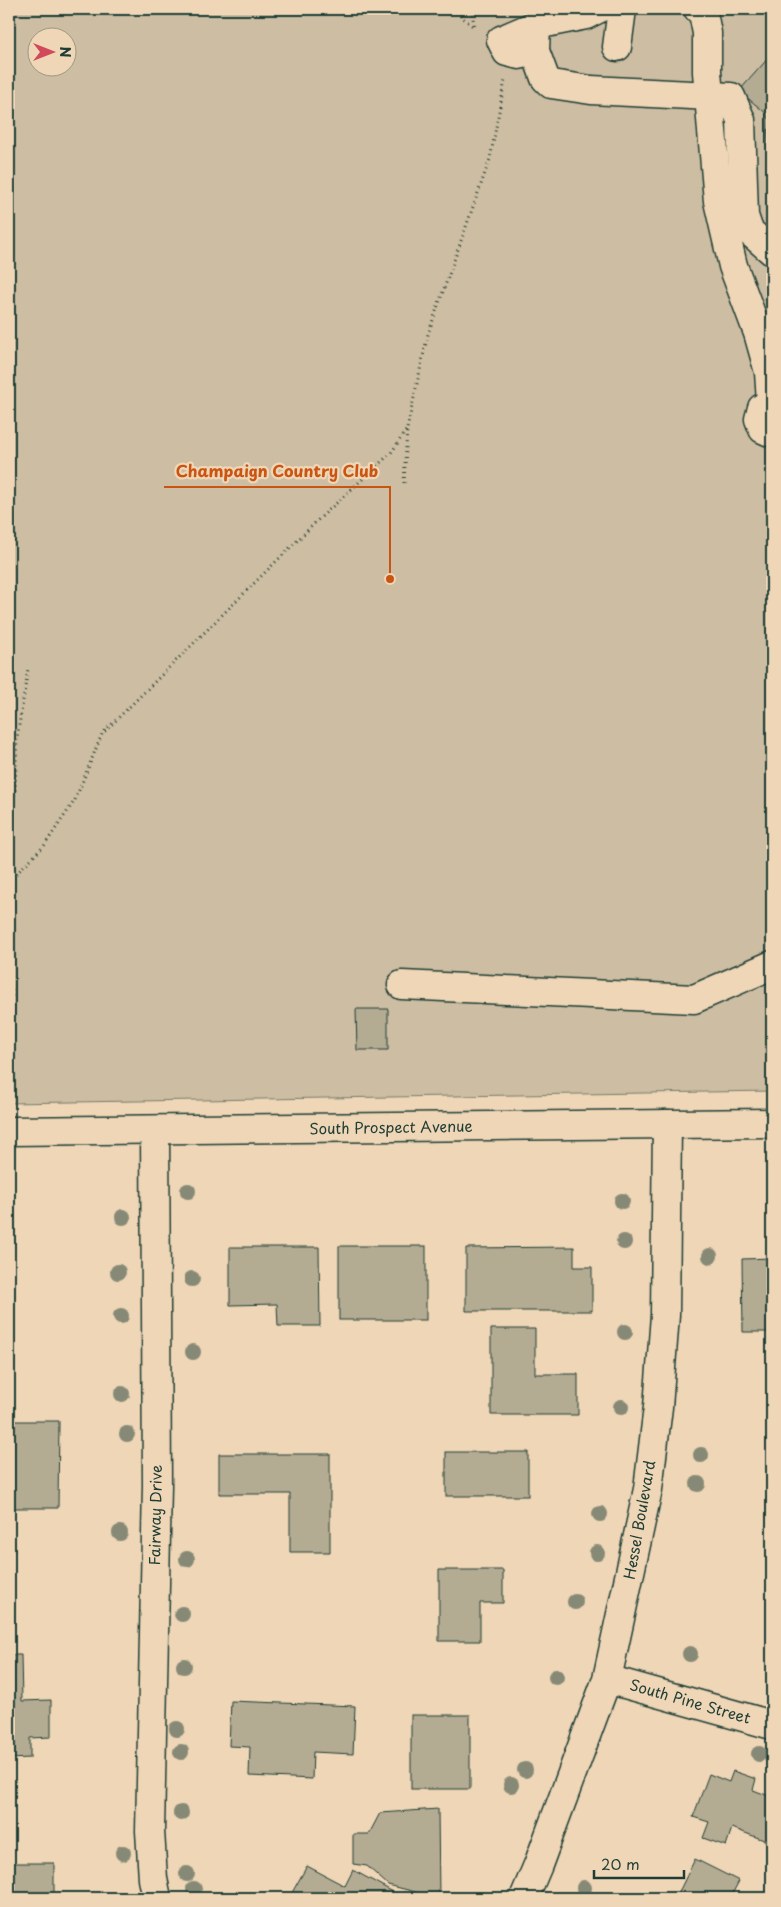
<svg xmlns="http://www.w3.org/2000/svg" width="781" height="1907" viewBox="0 0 781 1907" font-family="'Playpen Sans',sans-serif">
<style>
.green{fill:#cdbda2;stroke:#767d6b;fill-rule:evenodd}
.building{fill:#b4ab93;stroke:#1f3d34}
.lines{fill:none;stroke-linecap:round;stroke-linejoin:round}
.minor-casing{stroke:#1f3d34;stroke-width:31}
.major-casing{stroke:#1f3d34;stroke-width:31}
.path{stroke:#1f3d34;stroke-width:3;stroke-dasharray:1 4;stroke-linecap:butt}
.minor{stroke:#efd6b7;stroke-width:28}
.major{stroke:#efd6b7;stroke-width:28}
.tree{fill:#868975}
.labels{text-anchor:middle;stroke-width:4.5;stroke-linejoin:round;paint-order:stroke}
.street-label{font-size:15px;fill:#1f3d34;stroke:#efd6b7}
.leader{fill:none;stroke:#ca5512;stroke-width:2}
.callout-dot{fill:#ca5512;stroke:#efd6b7;stroke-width:2}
.callout-label{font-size:16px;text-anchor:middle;font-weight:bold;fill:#ca5512;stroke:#efd6b7;stroke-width:4.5;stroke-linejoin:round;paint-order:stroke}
</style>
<rect width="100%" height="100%" fill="#efd6b7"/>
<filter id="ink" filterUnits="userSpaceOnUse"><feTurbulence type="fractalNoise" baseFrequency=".02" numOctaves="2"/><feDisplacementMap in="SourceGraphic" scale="10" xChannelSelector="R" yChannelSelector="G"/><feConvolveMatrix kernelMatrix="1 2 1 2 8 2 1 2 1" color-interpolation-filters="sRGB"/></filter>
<g filter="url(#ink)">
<path class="green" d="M9 9H772V1091L9 1103ZM38 38H68V68H38Z"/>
<g class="building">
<polygon points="772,54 772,208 770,208 767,114 739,91"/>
<polygon points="356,1009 388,1009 388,1050 357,1050"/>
<rect x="339" y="1246" width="87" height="74"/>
<polygon points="230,1247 319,1247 320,1326 278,1326 277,1304 230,1305"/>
<polygon points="574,1247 574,1267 592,1267 592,1311 466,1311 466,1248"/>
<polygon points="772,1258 772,1332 743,1332 742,1259"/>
<polygon points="491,1329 535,1329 535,1374 578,1374 578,1415 491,1415"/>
<polygon points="9,1421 59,1421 58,1508 10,1508"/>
<rect x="446" y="1452" width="82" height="44"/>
<polygon points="219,1454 330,1454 330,1552 290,1552 290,1494 219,1494"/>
<polygon points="439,1570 503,1570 503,1603 480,1603 480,1641 439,1641"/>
<polygon points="9,1655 21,1655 22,1701 51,1700 51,1737 30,1738 30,1758 9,1759"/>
<polygon points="231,1701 355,1706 353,1754 313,1752 312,1779 249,1776 250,1747 229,1746"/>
<rect x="411" y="1715" width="59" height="74"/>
<polygon points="733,1771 756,1779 753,1790 772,1797 772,1843 732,1828 726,1846 703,1838 709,1822 693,1817 709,1774 729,1782"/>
<polygon points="438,1809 439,1898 388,1885 367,1866 353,1864 353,1834 369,1834 380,1813"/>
<polygon points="695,1859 739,1881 730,1898 676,1898"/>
<rect x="12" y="1863" width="42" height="35"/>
<polygon points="307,1866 345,1886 353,1870 395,1893 392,1898 289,1898"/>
</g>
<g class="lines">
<defs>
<g id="minor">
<polyline points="698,9 703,13 707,33 707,72 718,201 733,266 758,333 769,372 771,402"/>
<polyline points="536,25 535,51 545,78 551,84 591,90 731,97 741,120 744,216 749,231 772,251"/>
<polyline points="617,47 622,9"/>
<polyline points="535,51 519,55 507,52 501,40 536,25 586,15 598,9"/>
<polyline points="772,402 762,408 759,419 763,429 772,433"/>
<polyline points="402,985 694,999 772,965"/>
<polyline points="155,1130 157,1485 150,1831 153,1879 157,1898"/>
<polyline points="607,1679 772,1725"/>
<polyline points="524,1898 538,1865 607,1679 648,1489 658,1407 665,1315 667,1124"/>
</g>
<polyline id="major" points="9,1131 772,1123"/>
</defs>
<use href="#minor" class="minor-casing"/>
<use href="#major" class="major-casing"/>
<g class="path">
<polyline points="452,9 475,28"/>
<polyline points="472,9 474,27"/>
<polyline points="404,483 407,429 428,334 490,159 505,80"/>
<polyline points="9,845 15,791 17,738 28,669"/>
<polyline points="9,881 44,846 75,800 102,734 319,519 391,453 407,429"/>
<path d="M9 986C14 992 12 998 9 1005"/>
</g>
<use href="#minor" class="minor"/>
<use href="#major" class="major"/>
</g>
<g class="tree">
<circle cx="188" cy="1191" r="8"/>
<circle cx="622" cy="1201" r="8"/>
<circle cx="123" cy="1217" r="8"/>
<circle cx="624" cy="1242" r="8"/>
<circle cx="710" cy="1256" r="8"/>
<circle cx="118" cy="1272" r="8"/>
<circle cx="192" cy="1279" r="8"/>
<circle cx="121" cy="1316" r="8"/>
<circle cx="625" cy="1332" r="8"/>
<circle cx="193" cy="1352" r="8"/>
<circle cx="122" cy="1394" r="8"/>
<circle cx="621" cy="1407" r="8"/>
<circle cx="127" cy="1434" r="8"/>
<circle cx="701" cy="1455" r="8"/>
<circle cx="698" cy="1484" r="8"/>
<circle cx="600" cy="1514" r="8"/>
<circle cx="120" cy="1533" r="8"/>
<circle cx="597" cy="1553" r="8"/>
<circle cx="187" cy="1559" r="8"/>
<circle cx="575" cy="1602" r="8"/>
<circle cx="182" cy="1614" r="8"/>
<circle cx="690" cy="1654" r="8"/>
<circle cx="184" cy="1666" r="8"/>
<circle cx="556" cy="1677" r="8"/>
<circle cx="177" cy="1729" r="8"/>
<circle cx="181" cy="1752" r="8"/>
<circle cx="759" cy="1754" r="8"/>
<circle cx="525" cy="1770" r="8"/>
<circle cx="511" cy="1785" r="8"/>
<circle cx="181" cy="1813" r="8"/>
<circle cx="123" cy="1853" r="8"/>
<circle cx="187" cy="1874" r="8"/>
<circle cx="584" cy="1888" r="8"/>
<circle cx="194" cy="1889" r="8"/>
</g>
</g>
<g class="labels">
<g class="street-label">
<text transform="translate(391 1128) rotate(-1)" y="5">South Prospect Avenue</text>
<text transform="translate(156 1515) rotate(-89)" y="5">Fairway Drive</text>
<text transform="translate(640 1520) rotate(-80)" y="5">Hessel Boulevard</text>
<text transform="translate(690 1702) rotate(16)" y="5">South Pine Street</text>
</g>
</g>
<path class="leader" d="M390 579L390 487H164"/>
<circle class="callout-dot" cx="390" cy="579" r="5"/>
<g class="callout-label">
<text x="277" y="477">Champaign Country Club</text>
</g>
<rect width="781" height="1907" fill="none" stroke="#efd6b7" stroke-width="30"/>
<rect x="15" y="15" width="751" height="1877" fill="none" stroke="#1f3d34" stroke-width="2" filter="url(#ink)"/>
<g transform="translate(52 52) rotate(90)"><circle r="24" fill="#efd6b7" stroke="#9c9983"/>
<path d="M0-4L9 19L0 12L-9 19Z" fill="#d1495b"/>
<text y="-8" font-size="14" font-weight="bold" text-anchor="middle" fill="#1f3d34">N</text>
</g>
<path d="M594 1870v8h90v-8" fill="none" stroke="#1f3d34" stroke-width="2.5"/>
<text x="601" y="1870" font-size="15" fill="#1f3d34" stroke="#efd6b7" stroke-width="4" paint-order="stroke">20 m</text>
</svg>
